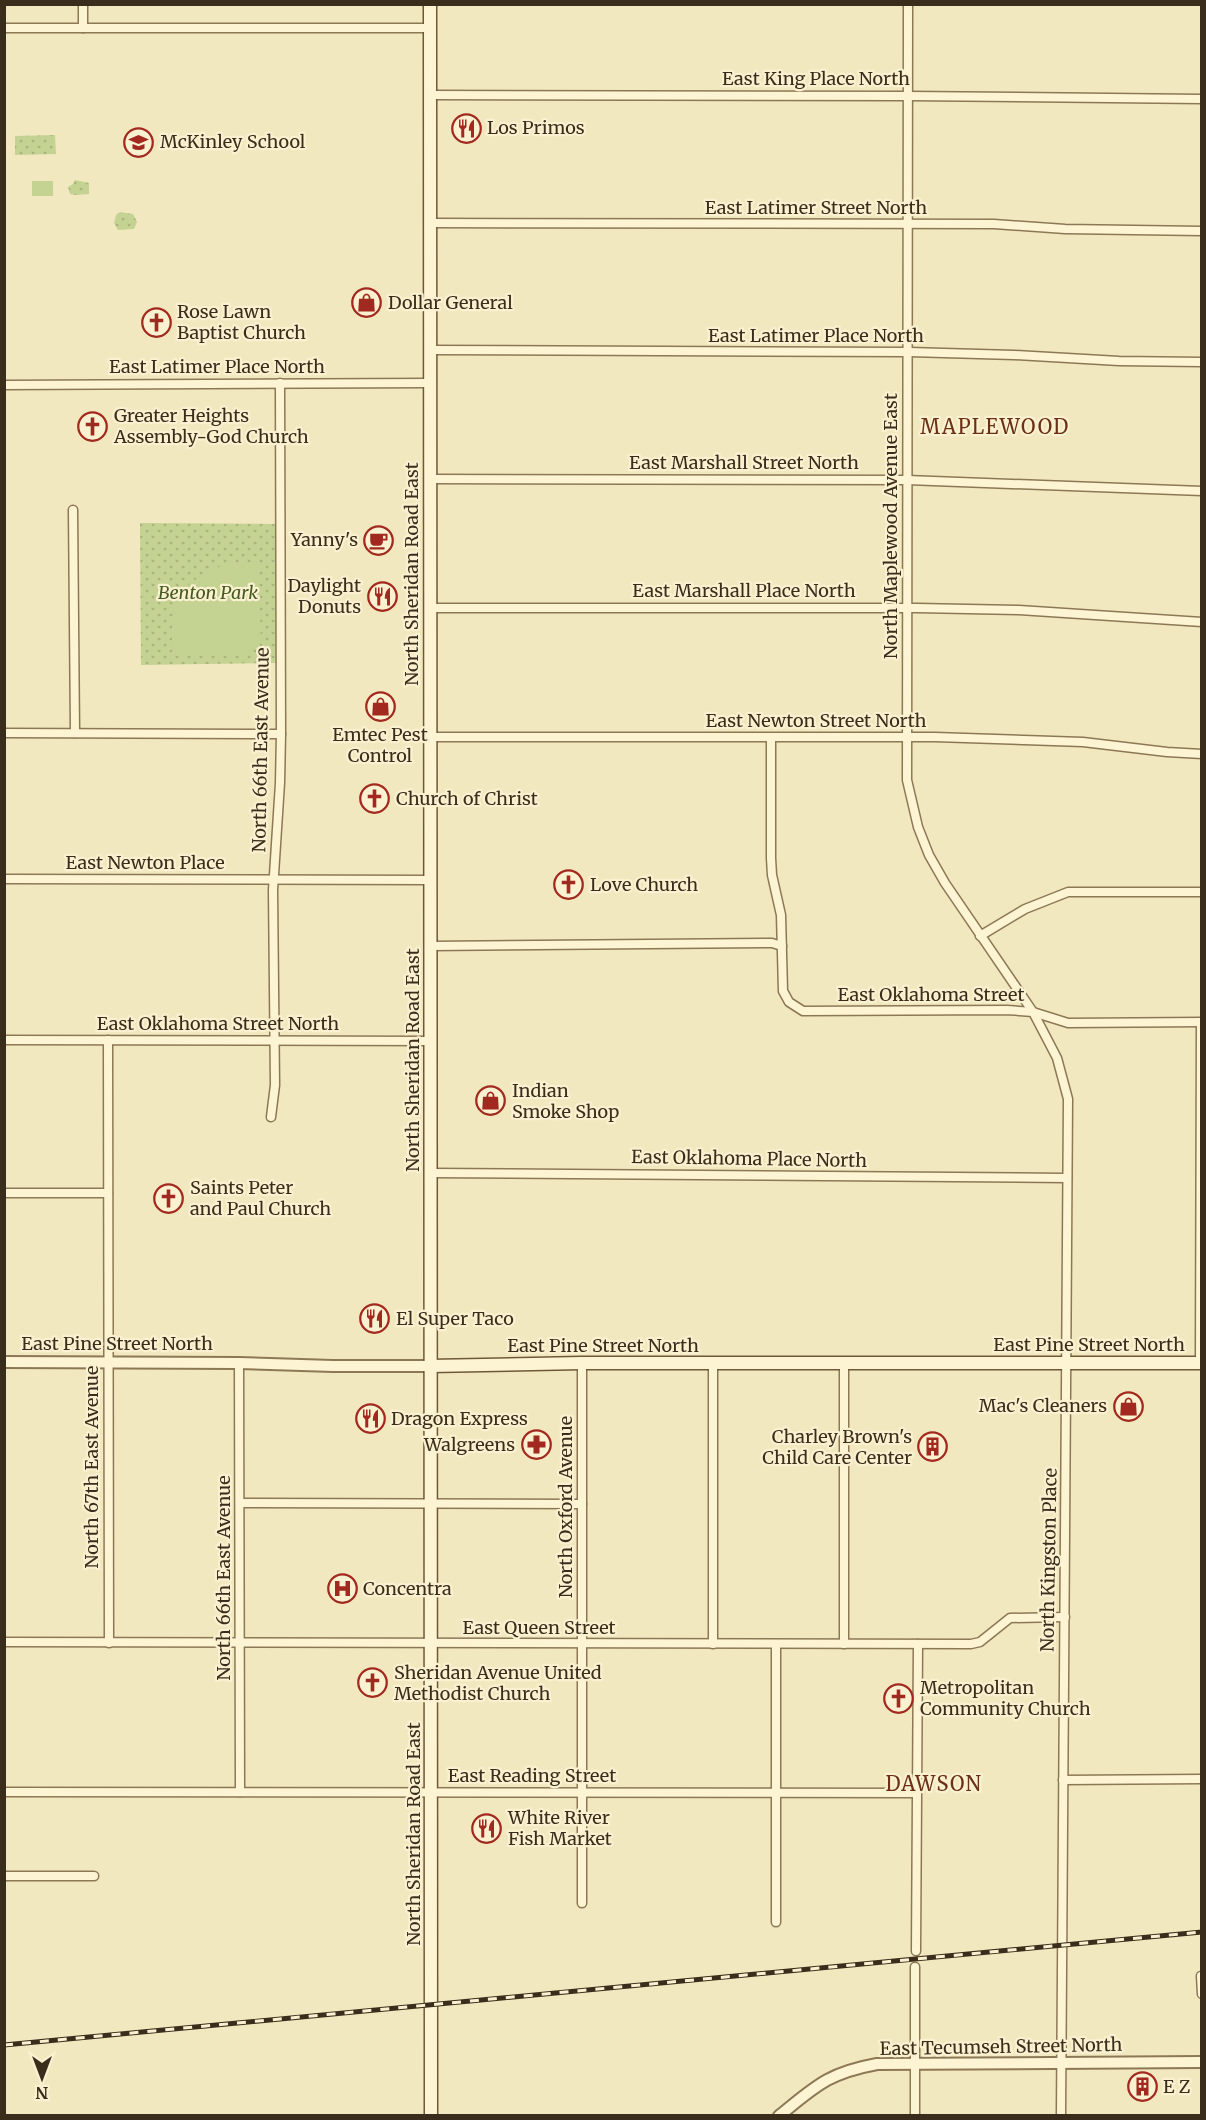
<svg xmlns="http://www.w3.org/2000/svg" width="1206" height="2120" viewBox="0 0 1206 2120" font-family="Merriweather,serif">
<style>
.park{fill:url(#park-dots)}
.pitch{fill:#c4d292}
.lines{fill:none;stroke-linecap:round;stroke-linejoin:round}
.minor-casing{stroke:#8d7855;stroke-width:11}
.tertiary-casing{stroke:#8d7855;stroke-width:14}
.secondary-casing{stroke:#6f5838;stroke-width:15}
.minor{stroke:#fcf4d3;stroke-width:8}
.tertiary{stroke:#fcf4d3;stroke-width:10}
.secondary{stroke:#fcf4d3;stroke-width:12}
.rail-casing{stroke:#3b2d1b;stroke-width:5}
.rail{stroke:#f9f1cf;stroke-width:3;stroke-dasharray:9;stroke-linecap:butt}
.labels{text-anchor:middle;stroke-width:4.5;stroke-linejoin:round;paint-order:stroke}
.street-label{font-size:18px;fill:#3b2d1b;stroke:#f9f1cf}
.poi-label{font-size:18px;fill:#3b2d1b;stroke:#f9f1cf;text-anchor:start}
.park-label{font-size:18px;font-style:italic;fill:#465920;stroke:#f9f1cf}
.neighbourhood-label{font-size:20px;letter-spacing:1.5px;fill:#6c3016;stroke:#f9f1cf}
</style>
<defs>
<pattern id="park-dots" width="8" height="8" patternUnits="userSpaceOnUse" patternTransform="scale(1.5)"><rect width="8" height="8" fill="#c4d292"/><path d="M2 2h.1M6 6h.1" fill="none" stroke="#a9b57d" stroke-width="1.8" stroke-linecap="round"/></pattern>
</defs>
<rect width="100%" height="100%" fill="#f2e8bf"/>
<g class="park">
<polygon points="55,135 56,154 15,155 15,136"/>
<polygon points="75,180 89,183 89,194 76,195 70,194 68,187 73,184"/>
<polygon points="120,212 133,214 137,222 134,229 118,230 114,223 116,215"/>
<polygon points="140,523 276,524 276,663 141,665"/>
</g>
<g class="pitch">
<rect x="32" y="181" width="21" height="15"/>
<path d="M229 562 258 563 261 643 250 653H173C171 633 171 605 184 589 195 577 215 569 229 562Z"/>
</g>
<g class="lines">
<defs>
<g id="minor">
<polyline points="908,4 907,780 918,827 929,855 945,883 1033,1012 1057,1058 1068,1099 1061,2116"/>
<polyline points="4,28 430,28"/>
<polyline points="83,28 83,4"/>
<polyline points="430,95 908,96 1202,99"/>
<polyline points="430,223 994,224 1065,229 1202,231"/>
<polyline points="430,350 909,352 1014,355 1119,361 1202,362"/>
<polyline points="4,385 430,383"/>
<polyline points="430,479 907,480 1202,491"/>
<polyline points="73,510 75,733"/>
<polyline points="430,608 917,608 1019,610 1202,622"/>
<polyline points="4,733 281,734"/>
<polyline points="430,737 935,737 1083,742 1167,752 1202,754"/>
<polyline points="771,738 771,858 772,875 781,915 783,991 789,1002 803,1011 1007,1010 1033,1012 1068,1023 1202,1022"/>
<polyline points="4,879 430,880"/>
<polyline points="980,936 1025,909 1068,892 1202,892"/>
<polyline points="431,946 772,943 782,946"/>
<polyline points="4,1040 431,1041"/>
<polyline points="108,1040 109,1643"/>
<polyline points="271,1117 275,1085 273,890 280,783 281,734 280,383"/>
<polyline points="431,1173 1067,1178"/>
<polyline points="4,1193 108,1193"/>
<polyline points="239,1363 240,1792"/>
<polyline points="582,1363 582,1903"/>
<polyline points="713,1363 713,1644"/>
<polyline points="1200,1363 1201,1022"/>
<polyline points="240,1503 582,1504"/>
<polyline points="4,1642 971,1644 980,1642 1010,1618 1065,1617"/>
<polyline points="844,1644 844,1363"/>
<polyline points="1063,1780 1202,1779"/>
<polyline points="4,1792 916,1793"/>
<polyline points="4,1876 94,1876"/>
<polyline points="776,1922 776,1644"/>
<polyline points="916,1951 918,1644"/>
<polyline points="915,1967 915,2116"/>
<polyline points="1201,1976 1202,1994"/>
</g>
<g id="tertiary">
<polyline points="4,1362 239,1363 333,1366 430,1366"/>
<path d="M779 2116C816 2086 828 2073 877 2064L1202 2062"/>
</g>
<g id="secondary">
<polyline points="430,4 431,2116"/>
<polyline points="430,1366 582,1363 1202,1363"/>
</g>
</defs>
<use href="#minor" class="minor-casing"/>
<use href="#tertiary" class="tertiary-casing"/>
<use href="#secondary" class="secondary-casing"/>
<use href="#minor" class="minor"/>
<use href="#tertiary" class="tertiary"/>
<use href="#secondary" class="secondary"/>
<defs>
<polyline id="rail" points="4,2045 1202,1932"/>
</defs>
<use href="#rail" class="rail-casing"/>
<use href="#rail" class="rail"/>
</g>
<defs>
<symbol id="restaurant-ring" viewBox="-11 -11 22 22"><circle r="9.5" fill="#f9f1cf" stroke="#a2291f" stroke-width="1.5"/><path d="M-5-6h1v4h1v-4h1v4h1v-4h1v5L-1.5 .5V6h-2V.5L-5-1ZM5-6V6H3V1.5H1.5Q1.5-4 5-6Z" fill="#a2291f"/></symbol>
<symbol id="school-ring" viewBox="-11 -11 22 22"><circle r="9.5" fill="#f9f1cf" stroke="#a2291f" stroke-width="1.5"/><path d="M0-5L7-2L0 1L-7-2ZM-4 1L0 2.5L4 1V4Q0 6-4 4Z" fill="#a2291f"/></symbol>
<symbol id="shop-ring" viewBox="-11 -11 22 22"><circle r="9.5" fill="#f9f1cf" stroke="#a2291f" stroke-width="1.5"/><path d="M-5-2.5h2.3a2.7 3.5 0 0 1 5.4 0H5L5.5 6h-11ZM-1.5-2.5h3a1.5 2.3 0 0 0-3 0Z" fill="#a2291f"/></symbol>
<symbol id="church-ring" viewBox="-11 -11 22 22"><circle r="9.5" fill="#f9f1cf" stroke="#a2291f" stroke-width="1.5"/><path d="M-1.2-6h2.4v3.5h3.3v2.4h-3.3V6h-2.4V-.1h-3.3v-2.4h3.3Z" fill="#a2291f"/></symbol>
<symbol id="cafe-ring" viewBox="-11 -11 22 22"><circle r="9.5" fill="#f9f1cf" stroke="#a2291f" stroke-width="1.5"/><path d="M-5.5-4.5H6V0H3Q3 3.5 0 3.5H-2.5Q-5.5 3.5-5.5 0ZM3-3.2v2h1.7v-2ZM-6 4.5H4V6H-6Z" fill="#a2291f"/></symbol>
<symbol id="pharmacy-ring" viewBox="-11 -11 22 22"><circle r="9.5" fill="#f9f1cf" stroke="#a2291f" stroke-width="1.5"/><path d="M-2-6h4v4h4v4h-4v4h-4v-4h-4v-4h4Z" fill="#a2291f"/></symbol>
<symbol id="building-ring" viewBox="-11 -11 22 22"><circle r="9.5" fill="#f9f1cf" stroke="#a2291f" stroke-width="1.5"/><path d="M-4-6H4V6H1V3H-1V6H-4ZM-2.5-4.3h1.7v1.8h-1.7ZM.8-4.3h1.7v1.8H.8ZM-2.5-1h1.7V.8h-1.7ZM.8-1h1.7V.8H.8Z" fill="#a2291f"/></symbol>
<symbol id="hospital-ring" viewBox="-11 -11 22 22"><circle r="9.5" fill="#f9f1cf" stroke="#a2291f" stroke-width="1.5"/><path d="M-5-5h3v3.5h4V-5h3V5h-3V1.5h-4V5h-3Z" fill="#a2291f"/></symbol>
</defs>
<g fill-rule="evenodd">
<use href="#restaurant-ring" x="450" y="112" width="33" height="33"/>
<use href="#school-ring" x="122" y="126" width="33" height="33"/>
<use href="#shop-ring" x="350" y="286" width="33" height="33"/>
<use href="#church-ring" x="140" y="306" width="33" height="33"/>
<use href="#church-ring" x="76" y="410" width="33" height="33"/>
<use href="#cafe-ring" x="362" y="524" width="33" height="33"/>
<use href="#restaurant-ring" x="366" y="580" width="33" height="33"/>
<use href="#shop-ring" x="364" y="690" width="33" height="33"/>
<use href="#church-ring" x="358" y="782" width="33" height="33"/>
<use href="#church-ring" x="552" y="868" width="33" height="33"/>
<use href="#shop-ring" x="474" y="1084" width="33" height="33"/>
<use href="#church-ring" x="152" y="1182" width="33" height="33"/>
<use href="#restaurant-ring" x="358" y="1302" width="33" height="33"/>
<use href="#shop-ring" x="1112" y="1390" width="33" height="33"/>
<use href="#restaurant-ring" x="354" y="1402" width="33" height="33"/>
<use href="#pharmacy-ring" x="520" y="1428" width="33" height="33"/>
<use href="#building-ring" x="916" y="1430" width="33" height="33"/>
<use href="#hospital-ring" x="326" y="1572" width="33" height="33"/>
<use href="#church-ring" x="356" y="1666" width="33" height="33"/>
<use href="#church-ring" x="882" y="1682" width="33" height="33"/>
<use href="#restaurant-ring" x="470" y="1812" width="33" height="33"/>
<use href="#building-ring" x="1126" y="2070" width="33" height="33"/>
</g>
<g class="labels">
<g class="street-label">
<text x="816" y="85">East King Place North</text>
<text x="816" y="214">East Latimer Street North</text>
<text x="816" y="342">East Latimer Place North</text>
<text x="217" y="373">East Latimer Place North</text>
<text x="744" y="469">East Marshall Street North</text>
<text transform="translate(891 526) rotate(-90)" y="6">North Maplewood Avenue East</text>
<text transform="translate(412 574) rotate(-90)" y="6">North Sheridan Road East</text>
<text x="744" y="597">East Marshall Place North</text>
<text x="816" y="727">East Newton Street North</text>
<text transform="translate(261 750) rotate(-89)" y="6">North 66th East Avenue</text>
<text x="145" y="869">East Newton Place</text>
<text x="931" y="1001">East Oklahoma Street</text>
<text x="218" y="1030">East Oklahoma Street North</text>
<text transform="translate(413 1060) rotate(-90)" y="6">North Sheridan Road East</text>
<text transform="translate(749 1159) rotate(1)" y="6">East Oklahoma Place North</text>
<text x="117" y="1350">East Pine Street North</text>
<text x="1089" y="1351">East Pine Street North</text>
<text x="603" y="1352">East Pine Street North</text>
<text transform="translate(92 1467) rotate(-90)" y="6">North 67th East Avenue</text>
<text transform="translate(566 1507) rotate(-90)" y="6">North Oxford Avenue</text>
<text transform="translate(1049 1560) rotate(-89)" y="6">North Kingston Place</text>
<text transform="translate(224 1578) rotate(-90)" y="6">North 66th East Avenue</text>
<text x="539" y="1634">East Queen Street</text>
<text x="532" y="1782">East Reading Street</text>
<text transform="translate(414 1834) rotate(-90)" y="6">North Sheridan Road East</text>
<text transform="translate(1001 2047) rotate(-1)" y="6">East Tecumseh Street North</text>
</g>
<g class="poi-label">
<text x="487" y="134">Los Primos</text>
<text x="160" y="148">McKinley School</text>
<text x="388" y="309">Dollar General</text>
<text x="177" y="318">Rose Lawn<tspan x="177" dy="21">Baptist Church</tspan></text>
<text x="114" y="422">Greater Heights<tspan x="114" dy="21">Assembly-God Church</tspan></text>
<text x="358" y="546" text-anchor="end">Yanny's</text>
<text x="361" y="592" text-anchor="end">Daylight<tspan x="361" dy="21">Donuts</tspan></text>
<text x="380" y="741" text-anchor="middle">Emtec Pest<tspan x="380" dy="21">Control</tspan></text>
<text x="396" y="805">Church of Christ</text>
<text x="590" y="891">Love Church</text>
<text x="512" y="1097">Indian<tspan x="512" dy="21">Smoke Shop</tspan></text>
<text x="190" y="1194">Saints Peter<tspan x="190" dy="21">and Paul Church</tspan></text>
<text x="396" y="1325">El Super Taco</text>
<text x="1107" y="1412" text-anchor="end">Mac's Cleaners</text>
<text x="391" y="1425">Dragon Express</text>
<text x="912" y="1443" text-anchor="end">Charley Brown's<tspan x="912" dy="21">Child Care Center</tspan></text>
<text x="515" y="1451" text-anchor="end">Walgreens</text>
<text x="363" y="1595">Concentra</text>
<text x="394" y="1679">Sheridan Avenue United<tspan x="394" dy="21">Methodist Church</tspan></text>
<text x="920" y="1694">Metropolitan<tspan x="920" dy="21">Community Church</tspan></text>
<text x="508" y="1824">White River<tspan x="508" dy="21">Fish Market</tspan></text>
<text x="1163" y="2093">E Z</text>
</g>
<g class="park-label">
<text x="208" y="599">Benton Park</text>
</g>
<g class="neighbourhood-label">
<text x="995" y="434">MAPLEWOOD</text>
<text x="934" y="1791">DAWSON</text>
</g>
</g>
<rect width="1206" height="2120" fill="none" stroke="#3b2d1b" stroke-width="12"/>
<g transform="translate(42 2078) rotate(180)" stroke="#f9f1cf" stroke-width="4.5" paint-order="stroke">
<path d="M0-4.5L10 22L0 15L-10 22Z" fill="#3b2d1b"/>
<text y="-9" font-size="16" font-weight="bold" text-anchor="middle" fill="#3b2d1b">N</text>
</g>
</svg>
